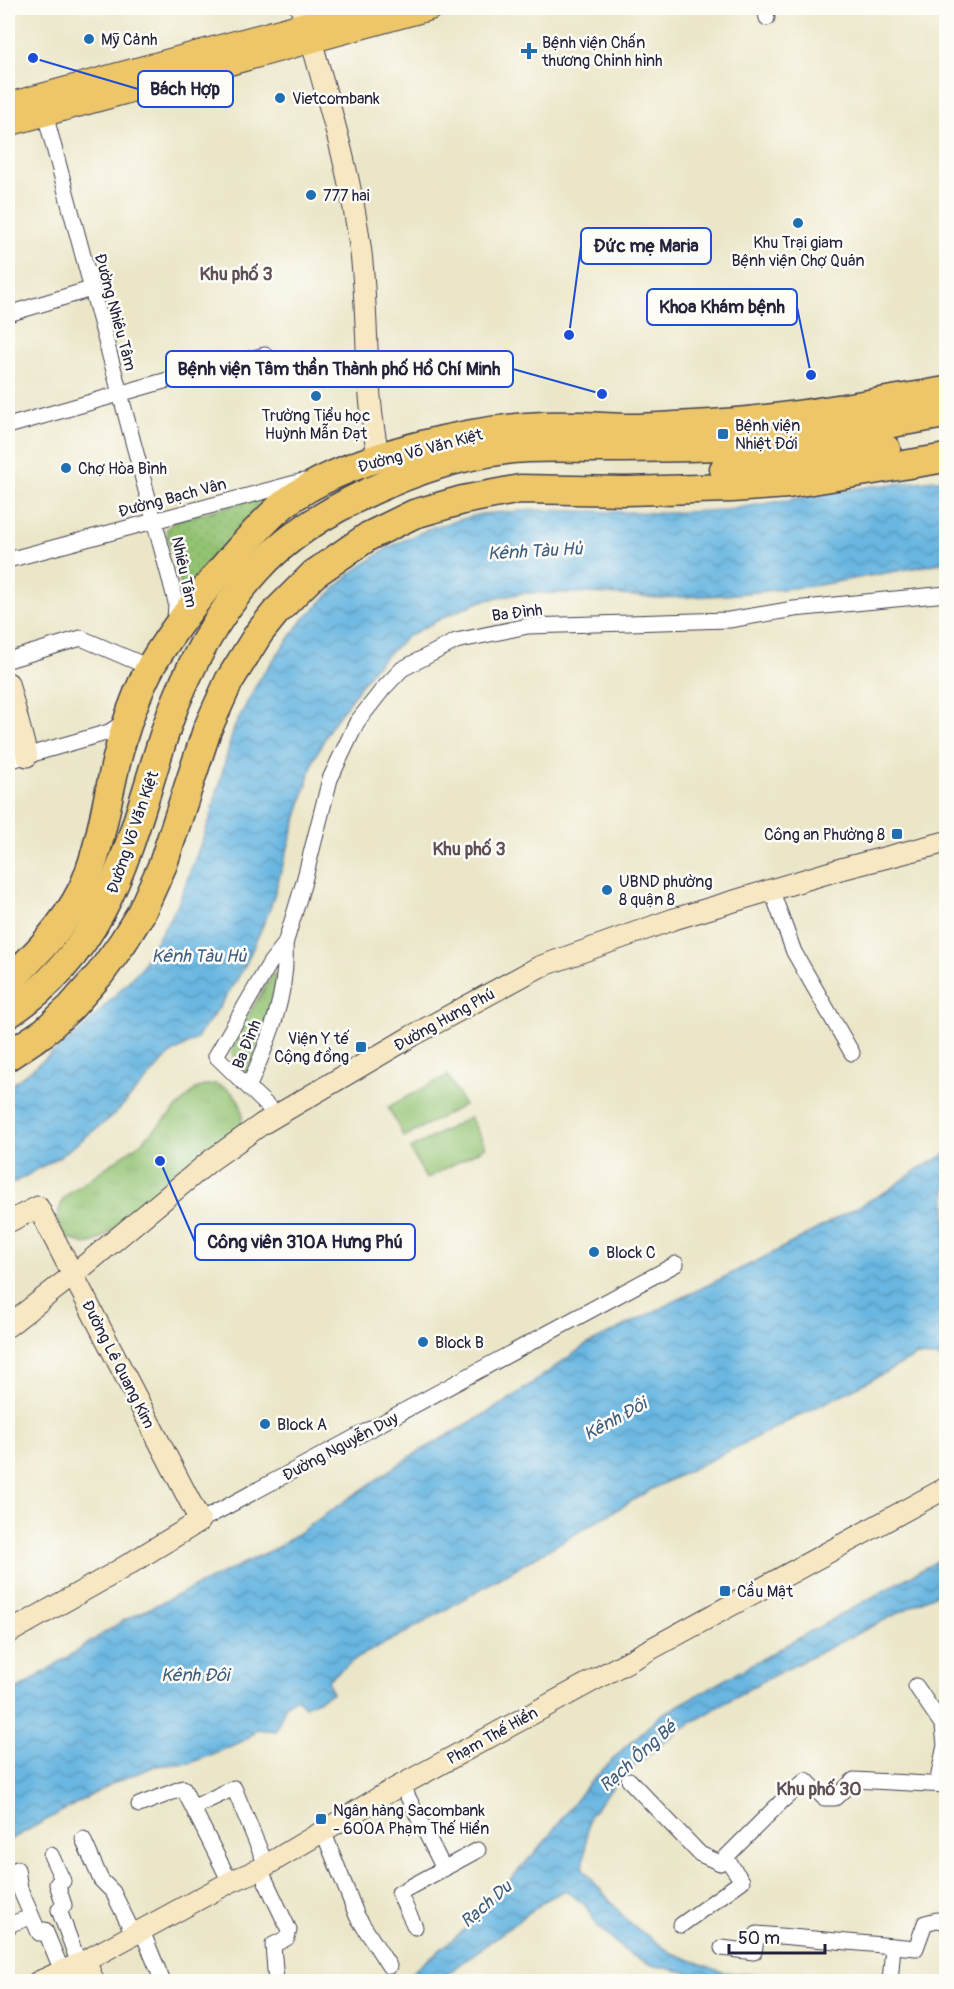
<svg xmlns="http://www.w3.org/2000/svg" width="954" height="1989" viewBox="0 0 954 1989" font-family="Pangolin,sans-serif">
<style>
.grass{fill:url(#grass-dots);stroke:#5a7257;stroke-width:1.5}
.park{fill:url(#park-tufts);stroke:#5a7257;stroke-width:1.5}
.garden{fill:#93c373;stroke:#5a7257;stroke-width:1.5}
.water{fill:url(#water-waves);stroke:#446c8e;stroke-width:1.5}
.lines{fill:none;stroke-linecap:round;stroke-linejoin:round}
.street-casing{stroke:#403f50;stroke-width:17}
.secondary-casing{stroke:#403f50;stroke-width:23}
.primary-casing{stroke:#403f50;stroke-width:26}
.highway-casing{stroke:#403f50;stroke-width:31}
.street{stroke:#fff;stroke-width:15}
.secondary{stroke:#f7e8c3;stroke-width:21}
.primary{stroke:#ecc669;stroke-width:24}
.highway{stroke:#ecc669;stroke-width:28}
.poi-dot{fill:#1f6fb2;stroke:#fdfcf7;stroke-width:2}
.labels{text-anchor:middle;stroke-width:5;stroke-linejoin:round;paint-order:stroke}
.poi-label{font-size:16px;fill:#22223b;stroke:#fdfcf7;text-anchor:start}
.street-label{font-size:16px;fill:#22223b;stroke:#fdfcf7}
.neighbourhood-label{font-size:18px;font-weight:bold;fill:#5f5057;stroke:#fdfcf7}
.water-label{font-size:18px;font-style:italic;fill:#3e5d7d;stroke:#fdfcf7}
.leader{fill:none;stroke:#1d4ed8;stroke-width:2}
.callout-dot{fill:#1d4ed8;stroke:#fdfcf7;stroke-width:2}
.callout{fill:#fdfcf7;stroke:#1d4ed8;stroke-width:2}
.callout-label{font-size:18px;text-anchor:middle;font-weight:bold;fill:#22223b}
</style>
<defs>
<pattern id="grass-dots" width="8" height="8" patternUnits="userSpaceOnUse" patternTransform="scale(1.5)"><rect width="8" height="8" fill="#93c373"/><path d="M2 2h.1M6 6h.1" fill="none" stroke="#7ea764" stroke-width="1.8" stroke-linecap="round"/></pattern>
<pattern id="park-tufts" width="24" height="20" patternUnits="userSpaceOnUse" patternTransform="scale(1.5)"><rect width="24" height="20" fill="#93c373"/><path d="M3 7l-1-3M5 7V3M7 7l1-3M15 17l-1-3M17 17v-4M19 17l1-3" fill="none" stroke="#7ea764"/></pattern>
<pattern id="water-waves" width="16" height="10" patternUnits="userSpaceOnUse" patternTransform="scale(1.5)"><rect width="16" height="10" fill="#67b6e1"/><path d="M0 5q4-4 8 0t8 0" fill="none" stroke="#5494b8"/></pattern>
</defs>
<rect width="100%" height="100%" fill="#fdfcf7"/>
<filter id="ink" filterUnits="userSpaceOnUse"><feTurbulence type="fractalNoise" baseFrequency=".0167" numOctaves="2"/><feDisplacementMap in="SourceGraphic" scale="12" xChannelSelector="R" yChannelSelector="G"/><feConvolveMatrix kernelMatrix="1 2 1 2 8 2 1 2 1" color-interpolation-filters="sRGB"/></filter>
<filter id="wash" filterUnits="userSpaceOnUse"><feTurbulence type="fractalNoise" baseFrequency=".008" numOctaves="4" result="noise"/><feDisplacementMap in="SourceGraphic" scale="24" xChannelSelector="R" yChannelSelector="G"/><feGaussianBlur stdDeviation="1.35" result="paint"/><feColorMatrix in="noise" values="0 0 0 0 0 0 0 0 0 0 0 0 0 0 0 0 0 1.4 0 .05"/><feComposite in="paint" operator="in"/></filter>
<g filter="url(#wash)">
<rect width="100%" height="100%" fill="#ebe6c8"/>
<polygon class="grass" points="289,490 186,605 167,533 167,529 174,521"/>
<g class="park">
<path d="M275 974 278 978 262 1035 248 1072 243 1074C233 1061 229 1052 235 1036L272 976Z"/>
<path d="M215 1084C236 1089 248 1107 240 1129L105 1236 94 1242 85 1244 67 1238 60 1231 57 1220 59 1210 63 1200 67 1195 142 1142 196 1089 206 1085Z"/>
</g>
<g class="garden">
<polygon points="448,1075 464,1105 404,1137 388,1107"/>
<polygon points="470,1117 486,1147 426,1179 410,1149"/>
</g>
<g class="water">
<polygon points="946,479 946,562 819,585 727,595 661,598 591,593 523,593 481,601 444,617 408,636 375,666 330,728 314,759 270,909 244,968 222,1003 196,1039 169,1055 114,1115 59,1157 8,1186 8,1088 84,1028 140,969 178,904 210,819 234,728 260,678 303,620 350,574 388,548 433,527 481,514 535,510 665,513 726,510 873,486"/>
<polygon points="946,1154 946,1369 938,1357 916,1356 863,1384 652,1489 405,1633 358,1657 328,1680 332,1693 305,1706 297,1698 286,1704 276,1731 257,1729 243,1741 190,1763 155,1766 115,1782 8,1841 8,1693 20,1688 121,1622 278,1547 410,1457 504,1403 586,1345 773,1253 887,1191 920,1168"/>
<polygon points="946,1554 946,1589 757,1684 681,1729 621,1777 589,1816 583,1869 628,1922 670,1952 725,1973 773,1976 792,1981 726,1981 652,1965 629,1954 599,1928 585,1905 565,1890 546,1900 438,1981 401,1981 462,1932 542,1845 584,1789 622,1750 661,1715 941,1559"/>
</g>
</g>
<g filter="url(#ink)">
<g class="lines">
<defs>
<g id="street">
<polyline points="765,8 767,18"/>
<polyline points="45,114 176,602 175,623"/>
<polyline points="8,314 91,289"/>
<polyline points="8,426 185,375 265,355"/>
<polyline points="8,560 303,481"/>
<polyline points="8,660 81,638 151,668"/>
<polyline points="8,761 109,732 126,721"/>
<polyline points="771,889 794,952 852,1053"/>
<path d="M249 1086C269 1039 288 995 285 944"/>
<polyline points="277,1115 216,1056 270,963 285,944 303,885 330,779 357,722 383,689 402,669 456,641 528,626 729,620 794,609 946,594"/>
<polyline points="200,1521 676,1264"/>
<polyline points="916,1686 943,1726 945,1745 937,1784"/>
<polyline points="629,1780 700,1854 720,1863 783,1800 806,1780 824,1798 835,1798 854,1780 946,1785"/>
<polyline points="402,1785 444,1869"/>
<polyline points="139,1805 183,1788 230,1882"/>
<polyline points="194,1807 234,1788 266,1865"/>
<polyline points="323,1831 357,1916 389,1966"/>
<polyline points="83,1839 101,1880 113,1892 134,1935"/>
<polyline points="51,1855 63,1881 57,1884 64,1905 59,1910 79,1964"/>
<polyline points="17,1869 20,1889 39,1933 45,1930 62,1971"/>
<polyline points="260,1869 289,1930 287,1938 273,1945 276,1982"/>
<polyline points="681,1925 742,1881 726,1858"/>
<polyline points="415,1927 399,1893 478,1850"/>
<polyline points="8,1929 10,1924 32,1917"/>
<polyline points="142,1931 163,1982"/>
<polyline points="722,1948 754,1952 757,1934 916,1948 925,1923 937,1920 946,1922"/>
<polyline points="890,1982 893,1946"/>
</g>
<g id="secondary">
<polyline points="301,8 306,23"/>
<path d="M311 40C331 110 352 181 361 253 369 321 364 391 379 458"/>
<polyline points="8,683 27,756"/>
<polyline points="8,1222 38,1207 200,1521 111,1575 8,1633"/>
<polyline points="8,1326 73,1275 210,1161 262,1124 412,1036 539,967 674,919 841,869 946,842"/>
<polyline points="85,1961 94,1982"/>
<polyline points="38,1982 85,1961 230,1882 260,1869 385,1794 946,1488"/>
</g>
<g id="primary">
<polyline points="8,105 364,8"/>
<polyline points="8,124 430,8"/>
</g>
<g id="highway">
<polyline points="724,469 886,449"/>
<path d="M8 982C36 954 64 926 82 890 96 860 102 827 109 794 118 750 130 704 152 664 178 621 210 582 243 545 260 527 277 507 298 494 359 455 470 429 543 426 572 425 601 427 630 428 651 428 672 426 693 425 778 421 862 405 946 391"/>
<path d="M8 1014C114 945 130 837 167 726 186 670 217 614 257 570 311 509 425 460 505 450 536 446 568 448 599 448 645 448 691 448 736 445 807 440 877 425 946 414"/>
<polyline points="8,1056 44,1032 71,1007 100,974 123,942 141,913 163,864 207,730 229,681 259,633 276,612 314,574 369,536 414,514 463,500 520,489 626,491 732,488 788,484 946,458"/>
</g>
</defs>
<use href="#street" class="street-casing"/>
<use href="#secondary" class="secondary-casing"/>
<use href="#primary" class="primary-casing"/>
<use href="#highway" class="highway-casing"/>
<use href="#street" class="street"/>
<use href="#secondary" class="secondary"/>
<use href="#primary" class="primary"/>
<use href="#highway" class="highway"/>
</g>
</g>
<g class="poi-dot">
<circle cx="89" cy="39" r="6"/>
<path d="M526 42h6v6h6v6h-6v6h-6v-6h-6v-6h6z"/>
<circle cx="280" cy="98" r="6"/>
<circle cx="311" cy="195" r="6"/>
<circle cx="798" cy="223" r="6"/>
<circle cx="316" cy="396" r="6"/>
<rect x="717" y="428" width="12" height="12" rx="3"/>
<circle cx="66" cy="468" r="6"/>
<rect x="891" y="828" width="12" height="12" rx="3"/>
<circle cx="607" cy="890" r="6"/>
<rect x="355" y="1041" width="12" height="12" rx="3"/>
<circle cx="594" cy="1252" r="6"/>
<circle cx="423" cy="1342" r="6"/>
<circle cx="265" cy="1424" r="6"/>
<rect x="719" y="1585" width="12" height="12" rx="3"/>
<rect x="315" y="1813" width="12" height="12" rx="3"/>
</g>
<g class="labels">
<g class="poi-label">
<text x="101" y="45">Mỹ Cảnh</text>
<text x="542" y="48">Bệnh viện Chấn<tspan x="542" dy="18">thương Chỉnh hình</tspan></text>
<text x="292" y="104">Vietcombank</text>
<text x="323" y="201">777 hai</text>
<text x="798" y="248" text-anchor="middle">Khu Trại giam<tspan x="798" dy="18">Bệnh viện Chợ Quán</tspan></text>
<text x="316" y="421" text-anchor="middle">Trường Tiểu học<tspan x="316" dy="18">Huỳnh Mẫn Đạt</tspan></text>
<text x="735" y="431">Bệnh viện<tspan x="735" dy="18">Nhiệt Đới</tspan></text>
<text x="78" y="474">Chợ Hòa Bình</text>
<text x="885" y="840" text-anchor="end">Công an Phường 8</text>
<text x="619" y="887">UBND phường<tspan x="619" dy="18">8 quận 8</tspan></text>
<text x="349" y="1044" text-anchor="end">Viện Y tế<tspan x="349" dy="18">Cộng đồng</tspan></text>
<text x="606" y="1258">Block C</text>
<text x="435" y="1348">Block B</text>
<text x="277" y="1430">Block A</text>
<text x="737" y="1597">Cầu Mật</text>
<text x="333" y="1816">Ngân hàng Sacombank<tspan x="333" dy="18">- 600A Phạm Thế Hiển</tspan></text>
</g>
<g class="street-label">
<text transform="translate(116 312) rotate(75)" y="6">Đường Nhiêu Tâm</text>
<text transform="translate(420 450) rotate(-15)" y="6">Đường Võ Văn Kiệt</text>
<text transform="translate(172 497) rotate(-15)" y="6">Đường Bạch Vân</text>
<text transform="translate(185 572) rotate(78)" y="6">Nhiêu Tâm</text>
<text transform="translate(517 612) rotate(-7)" y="6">Ba Đình</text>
<text transform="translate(132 832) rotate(-71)" y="6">Đường Võ Văn Kiệt</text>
<text transform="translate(444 1019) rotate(-29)" y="6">Đường Hưng Phú</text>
<text transform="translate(246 1044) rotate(-68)" y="6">Ba Đình</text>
<text transform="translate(119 1364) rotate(63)" y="6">Đường Lê Quang Kim</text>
<text transform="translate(340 1446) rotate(-28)" y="6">Đường Nguyễn Duy</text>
<text transform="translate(492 1735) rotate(-29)" y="6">Phạm Thế Hiển</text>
</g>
<g class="neighbourhood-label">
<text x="236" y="280">Khu phố 3</text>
<text x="469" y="855">Khu phố 3</text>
<text x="819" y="1795">Khu phố 30</text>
</g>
<g class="water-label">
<text transform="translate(535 551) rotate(-3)" y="6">Kênh Tàu Hủ</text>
<text x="199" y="962">Kênh Tàu Hủ</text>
<text transform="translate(615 1419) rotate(-29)" y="6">Kênh Đôi</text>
<text x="195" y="1681">Kênh Đôi</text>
<text transform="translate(638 1756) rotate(-42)" y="6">Rạch Ông Bé</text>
<text transform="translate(486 1904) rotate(-41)" y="6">Rạch Du</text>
</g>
</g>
<path class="leader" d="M33 58L138 89M569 335L581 246M811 375L797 307M602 394L513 369M160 1161L195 1242"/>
<g class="callout-dot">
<circle cx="33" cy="58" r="6"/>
<circle cx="569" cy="335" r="6"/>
<circle cx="811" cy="375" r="6"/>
<circle cx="602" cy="394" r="6"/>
<circle cx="160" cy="1161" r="6"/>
</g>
<g class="callout">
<rect x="138" y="71" width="95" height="36" rx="6"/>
<rect x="581" y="228" width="130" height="36" rx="6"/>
<rect x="647" y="289" width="150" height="36" rx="6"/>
<rect x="166" y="351" width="347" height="36" rx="6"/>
<rect x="195" y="1224" width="220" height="36" rx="6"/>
</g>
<g class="callout-label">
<text x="185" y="95">Bách Hợp</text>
<text x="646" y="252">Đức mẹ Maria</text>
<text x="722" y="313">Khoa Khám bệnh</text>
<text x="339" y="375">Bệnh viện Tâm thần Thành phố Hồ Chí Minh</text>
<text x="305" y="1248">Công viên 310A Hưng Phú</text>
</g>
<rect width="954" height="1989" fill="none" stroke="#fdfcf7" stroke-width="30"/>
<path d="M729 1944v9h96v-9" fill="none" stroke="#22223b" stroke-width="3"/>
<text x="738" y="1944" font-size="18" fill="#22223b" stroke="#fdfcf7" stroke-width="4.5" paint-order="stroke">50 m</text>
</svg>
